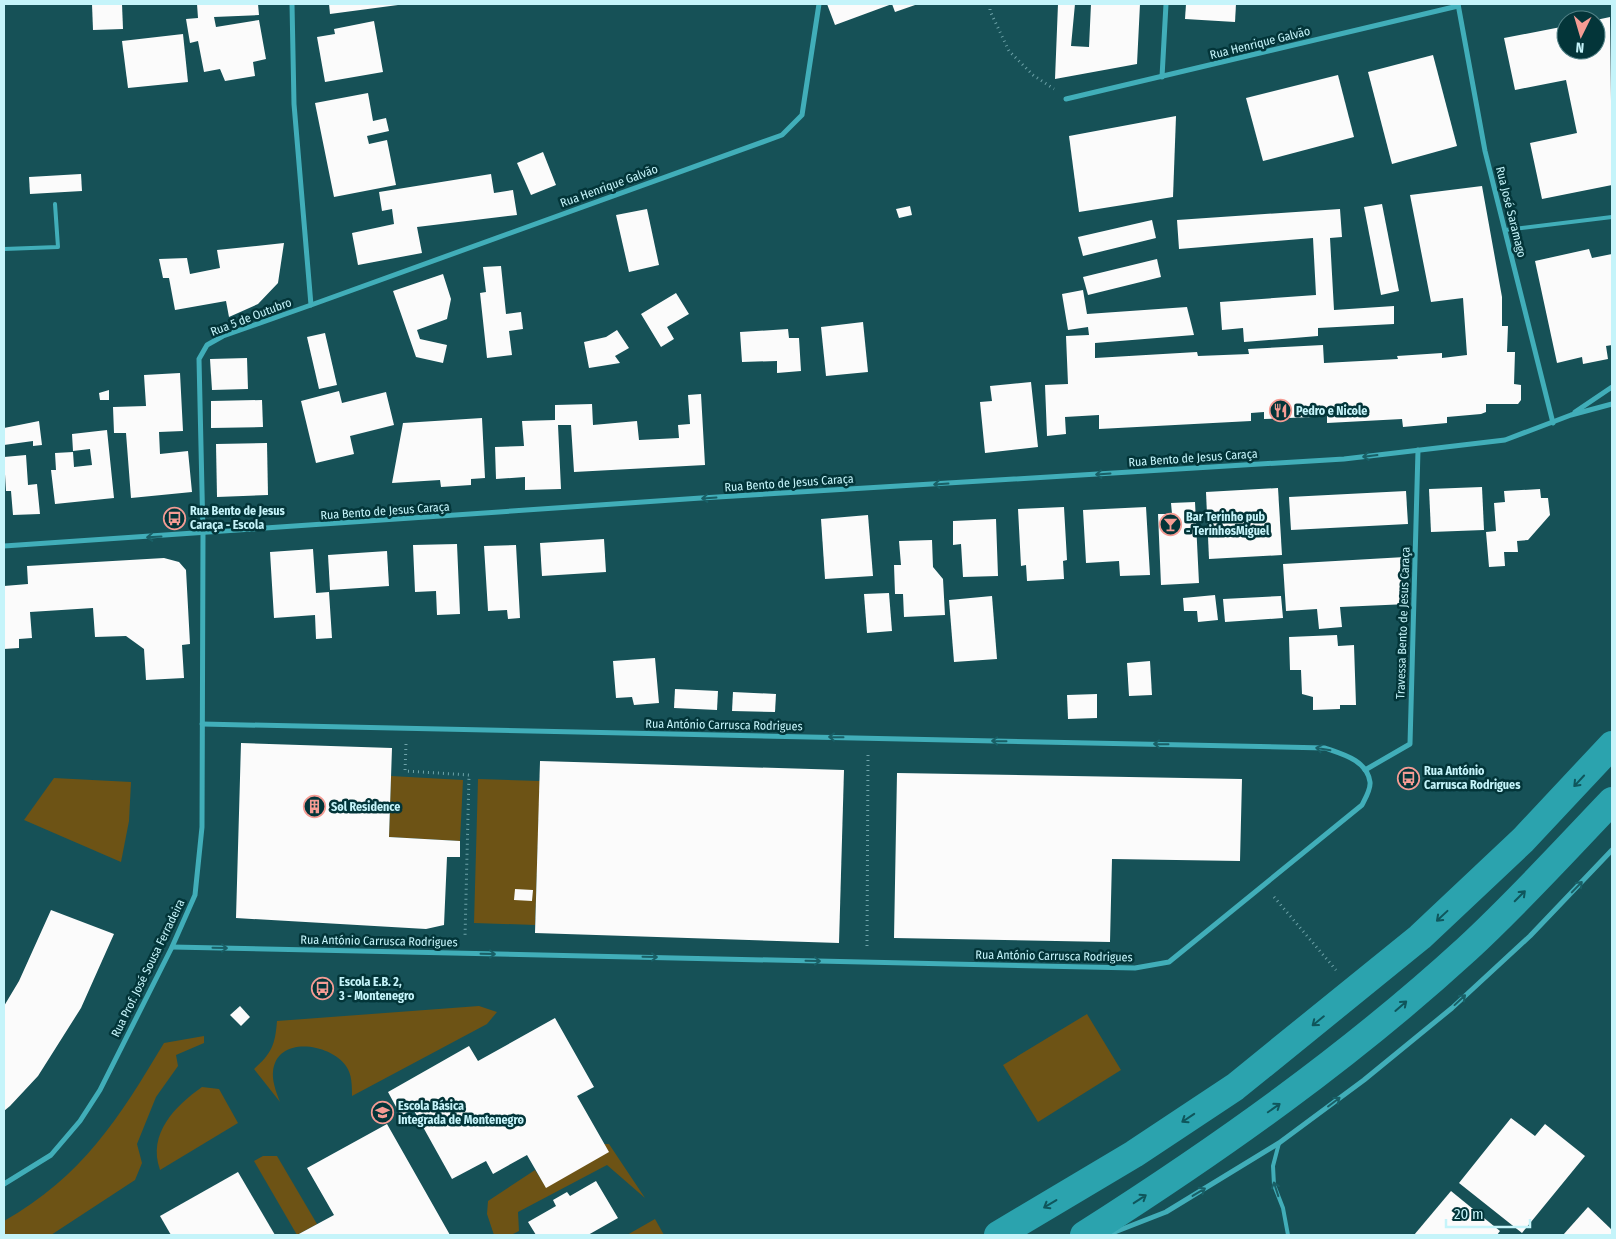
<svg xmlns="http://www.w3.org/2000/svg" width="1616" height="1239" viewBox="0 0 1616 1239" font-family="'Fira Sans Condensed',sans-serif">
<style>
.green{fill:#6d5315}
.building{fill:#fbfbfb}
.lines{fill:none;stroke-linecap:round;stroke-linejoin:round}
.path{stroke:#6ea3a9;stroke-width:3;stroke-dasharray:1 4;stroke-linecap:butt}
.service{stroke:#41aeb9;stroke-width:4}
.minor{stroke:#41aeb9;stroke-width:5}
.primary{stroke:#2ba3ae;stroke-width:28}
.oneway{stroke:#195f66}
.oneway2{stroke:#0f565c}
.labels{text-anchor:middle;stroke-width:5;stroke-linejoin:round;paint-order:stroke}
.street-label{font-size:12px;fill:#c5f4fa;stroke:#033539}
.poi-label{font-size:12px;font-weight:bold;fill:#c5f4fa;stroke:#033539;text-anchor:start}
</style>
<rect width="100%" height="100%" fill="#165157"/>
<g class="green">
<polygon points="391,776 463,780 460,841 389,837"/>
<polygon points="54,778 131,782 129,821 121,862 24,820"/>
<polygon points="478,779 540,781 535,925 474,923"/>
<path d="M479 1006 497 1012 487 1024 352 1096C352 1086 352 1074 346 1066 330 1043 276 1035 273 1072 272 1082 277 1094 280 1102L254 1069C272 1053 275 1045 277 1021Z"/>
<polygon points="1087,1014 1121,1070 1038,1122 1003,1065"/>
<path d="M204 1036V1043L176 1055 178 1066 156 1097 137 1144 142 1163 135 1180 51 1235H4V1221C83 1176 119 1118 164 1043Z"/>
<path d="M202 1087 219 1089 238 1123 160 1170C147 1134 175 1106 202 1087Z"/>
<polygon points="604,1144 609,1144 645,1198 607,1165 518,1212 519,1231 511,1235 494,1235 487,1214 488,1201 535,1170 546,1187"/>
<polygon points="263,1156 277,1156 317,1224 297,1235 254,1161"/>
<polygon points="655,1219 664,1235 627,1235"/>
</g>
<g class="building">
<polygon points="92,4 122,4 123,29 93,30"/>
<polygon points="197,4 258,4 259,15 214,17 216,27 259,20 266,59 253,62 255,76 225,81 220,69 204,72 198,41 190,43 186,19 198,18"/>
<polygon points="329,4 398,4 398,5 330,14"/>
<polygon points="827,4 918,4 895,12 892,4 835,25"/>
<polygon points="1058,4 1075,4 1071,46 1089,47 1091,4 1140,4 1137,64 1055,79"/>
<polygon points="1186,4 1236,4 1235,22 1185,19"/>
<polygon points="1610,17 1612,185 1542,199 1530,143 1577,133 1566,80 1515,90 1504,38 1566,26 1566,50 1596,50 1596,20"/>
<polygon points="374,21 383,72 325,82 317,37 335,34 334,29"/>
<polygon points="183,34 188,82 128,88 122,41"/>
<polygon points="1433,55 1457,146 1392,164 1368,72"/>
<polygon points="1338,75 1354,137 1263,161 1246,98"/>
<polygon points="368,93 373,121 386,118 389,131 367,136 369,144 387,140 396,185 334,197 315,103"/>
<polygon points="1176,116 1173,197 1079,212 1069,136"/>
<polygon points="543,152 556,185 531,195 517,163"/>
<polygon points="81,174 82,191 30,194 29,177"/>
<polygon points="491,174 494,193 513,190 517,215 417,227 422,253 358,265 352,233 394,224 392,209 382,211 379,192"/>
<polygon points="1482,186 1502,297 1502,326 1508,326 1507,352 1515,352 1514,384 1521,385 1521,400 1518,404 1486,404 1486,412 1481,414 1447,417 1447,423 1403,427 1402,419 1327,423 1327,408 1313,409 1313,417 1264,419 1264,412 1251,413 1251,421 1099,429 1099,415 1065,417 1066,434 1047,436 1045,385 1068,384 1066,336 1089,335 1088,327 1068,330 1062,294 1083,290 1087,314 1187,307 1194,335 1095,343 1095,358 1197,352 1198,356 1249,354 1248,349 1323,345 1324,363 1398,359 1397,356 1442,353 1442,358 1467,355 1463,298 1431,302 1410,195"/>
<polygon points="1382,204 1399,291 1381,295 1364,207"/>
<polygon points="910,206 912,215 899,218 896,209"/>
<polygon points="647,209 659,265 629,272 616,215"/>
<polygon points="1340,209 1342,237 1330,238 1334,310 1394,306 1394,324 1318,328 1318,336 1244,342 1243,328 1222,330 1220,302 1316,295 1313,238 1179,249 1177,220"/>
<polygon points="1152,220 1156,238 1083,256 1078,237"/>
<polygon points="284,243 278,283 258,304 229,317 226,301 175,310 169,278 163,278 159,259 187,258 190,274 220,268 217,250"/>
<polygon points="1589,249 1592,258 1612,254 1612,345 1606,346 1608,359 1583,364 1582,357 1557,363 1535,261"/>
<polygon points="1157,259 1161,277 1088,295 1083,277"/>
<polygon points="501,266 506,314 521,312 523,329 509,331 512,355 487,358 480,293 486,292 483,267"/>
<polygon points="443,274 451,299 447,319 417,330 420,339 447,345 443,363 416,357 393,291"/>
<polygon points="676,293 689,314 667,327 674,339 661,347 641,314"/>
<polygon points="863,322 868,372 826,376 821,327"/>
<polygon points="788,329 789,338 799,338 801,371 777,373 777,361 742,362 740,332"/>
<polygon points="617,330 629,348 615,356 620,363 589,368 584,342 606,337"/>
<polygon points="325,333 337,385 319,389 307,337"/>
<polygon points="247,358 248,389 212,390 210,359"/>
<polygon points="180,373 183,431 159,432 160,454 188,451 192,492 131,498 126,433 114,433 113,407 146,406 144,375"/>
<polygon points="1031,382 1038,447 985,453 980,402 992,401 990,386"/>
<polygon points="109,390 109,400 100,400 99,393"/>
<polygon points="339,391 342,403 386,392 394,425 350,436 354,454 316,463 301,401"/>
<polygon points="701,394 705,465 574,472 571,425 558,425 561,489 525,490 525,477 496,479 495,447 524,446 522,421 555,420 555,405 592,404 593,425 637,421 639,440 679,438 678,425 690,424 688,395"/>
<polygon points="262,400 263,427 211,428 211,401"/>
<polygon points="482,418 485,478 471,479 471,485 441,487 440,480 392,483 403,423"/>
<polygon points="39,421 42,445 33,446 33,441 4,445 4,428"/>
<polygon points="107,430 114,498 55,504 51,470 56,470 55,453 73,452 74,467 92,465 90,449 73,451 72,434"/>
<polygon points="267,443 268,495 217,497 216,444"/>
<polygon points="26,455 28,485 37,484 40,514 13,515 11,491 6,491 4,457"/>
<polygon points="1482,487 1484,530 1431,532 1429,489"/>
<polygon points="1278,488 1282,555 1209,559 1206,492"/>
<polygon points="1540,489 1541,498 1548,498 1550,515 1528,540 1517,541 1518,552 1504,552 1505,566 1489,567 1486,532 1496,531 1494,503 1505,502 1504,491"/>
<polygon points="1406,491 1408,524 1291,530 1289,497"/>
<polygon points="1195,502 1199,583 1161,585 1158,514 1172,514 1171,503"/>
<polygon points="1064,507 1067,560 1063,561 1064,579 1027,581 1026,565 1021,566 1018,509"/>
<polygon points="1146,507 1150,575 1120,576 1119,561 1086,563 1083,510"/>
<polygon points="868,515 873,576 825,579 821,519"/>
<polygon points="996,519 998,576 963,577 961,544 953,545 953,521"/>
<polygon points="604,539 606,572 542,576 540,543"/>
<polygon points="932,540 933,567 943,579 945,615 904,617 903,594 895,594 894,565 901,565 899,541"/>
<polygon points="457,544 460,614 437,615 436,591 415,592 413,545"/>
<polygon points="516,545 520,618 508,619 507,610 488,611 484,546"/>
<polygon points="313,549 316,593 329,592 332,638 316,639 315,615 274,618 270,552"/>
<polygon points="387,551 389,586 330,590 328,555"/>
<polygon points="1405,557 1408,604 1340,607 1342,627 1319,629 1317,609 1286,611 1283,564"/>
<polygon points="164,558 179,562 186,570 190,644 182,645 184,678 146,680 144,649 126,636 95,637 93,608 30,612 32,638 19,639 19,648 4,649 4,586 28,584 27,566"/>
<polygon points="889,593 892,631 867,633 864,594"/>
<polygon points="1215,595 1218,620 1198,622 1197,611 1184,611 1183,598"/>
<polygon points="992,596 997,659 954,662 949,600"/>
<polygon points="1281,596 1283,618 1225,622 1223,599"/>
<polygon points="1337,635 1338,646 1354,645 1356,705 1340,705 1340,709 1313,710 1313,697 1302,694 1301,670 1290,670 1289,637"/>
<polygon points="655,658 659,703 634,705 632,697 616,698 613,661"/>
<polygon points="1150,661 1152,695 1129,696 1127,663"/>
<polygon points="675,689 718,691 717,710 674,708"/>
<polygon points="733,692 776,694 775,712 732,711"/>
<polygon points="1097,694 1097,718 1068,719 1067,695"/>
<polygon points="241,743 392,748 389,837 460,841 460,857 447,857 444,925 426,929 236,918"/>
<polygon points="540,761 844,770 839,943 535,933"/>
<polygon points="897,773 1242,779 1240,861 1112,859 1110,942 894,938"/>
<polygon points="515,889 533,890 532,901 514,900"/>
<polygon points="51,910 114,934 81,1008 38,1076 10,1106 4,1111 4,1006 19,981"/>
<polygon points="240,1006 250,1017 241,1026 230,1015"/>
<polygon points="555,1018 594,1087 577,1096 609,1152 546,1188 527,1155 493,1174 486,1161 452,1179 413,1109 401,1116 388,1092 469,1046 478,1061"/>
<polygon points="1511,1118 1535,1136 1545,1124 1585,1156 1522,1233 1459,1183"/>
<polygon points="387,1124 450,1235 297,1235 334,1215 307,1168"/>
<polygon points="238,1172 275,1235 171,1235 160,1216"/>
<polygon points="596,1181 618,1218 588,1235 536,1235 528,1222 556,1206 553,1200 567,1192 570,1196"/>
<polygon points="1451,1191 1500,1231 1497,1235 1414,1235"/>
<polygon points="1588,1207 1612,1230 1612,1235 1563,1235"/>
</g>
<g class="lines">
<g class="path">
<polyline points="990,4 990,11 1009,51 1033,75 1054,89"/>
<polyline points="406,744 405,771 469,775 465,937"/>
<polyline points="1274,897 1336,970"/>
<polyline points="867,946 868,755"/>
</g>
<g class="service">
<polyline points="1505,230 1612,217"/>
<polyline points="4,249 58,247 55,204"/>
<polyline points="1279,1143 1273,1166 1274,1185 1283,1208 1288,1235"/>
</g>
<g class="minor">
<polyline points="1458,4 1485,151 1553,423"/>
<polyline points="1162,77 1166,4"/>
<polyline points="1066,99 1458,6"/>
<polyline points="311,305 782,135 802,115 819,4"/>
<polyline points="1575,412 1612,387"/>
<polyline points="4,546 701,498 1344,459 1505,440 1571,415 1612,404"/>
<polyline points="1365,770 1410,744 1418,450"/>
<path d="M172 947 1135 968 1169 962 1362 805C1365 799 1371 789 1370 782 1367 760 1342 754 1325 748L202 724"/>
<polyline points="4,1184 51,1155 80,1121 100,1090 172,947 195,895 202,827 203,534 199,359 207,345 223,336 311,305 294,104 292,4"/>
<polyline points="1107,1235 1166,1212 1279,1143 1364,1080 1452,1008 1530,936 1612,850"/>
</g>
<g class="primary">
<polyline points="998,1235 1134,1154 1235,1087 1420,937 1523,840 1612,745"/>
<path d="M1084 1235C1219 1149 1349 1057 1467 949 1518 902 1565 850 1612 801"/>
</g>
</g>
<defs><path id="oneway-shaft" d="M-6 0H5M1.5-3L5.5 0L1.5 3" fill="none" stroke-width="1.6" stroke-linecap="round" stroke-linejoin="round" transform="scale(1.25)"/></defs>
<g class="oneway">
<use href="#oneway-shaft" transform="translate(1370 456) rotate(173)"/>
<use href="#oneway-shaft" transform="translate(1103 474) rotate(176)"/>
<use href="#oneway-shaft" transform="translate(941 484) rotate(176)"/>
<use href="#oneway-shaft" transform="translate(709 498) rotate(176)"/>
<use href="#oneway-shaft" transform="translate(154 537) rotate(177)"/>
<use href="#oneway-shaft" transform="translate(836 737) rotate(-179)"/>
<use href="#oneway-shaft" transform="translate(999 741) rotate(-179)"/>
<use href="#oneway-shaft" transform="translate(1161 744) rotate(-179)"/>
<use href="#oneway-shaft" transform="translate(1323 749) rotate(-171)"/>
<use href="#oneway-shaft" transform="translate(1577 887) rotate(-46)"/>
<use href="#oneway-shaft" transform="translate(220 948) rotate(1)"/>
<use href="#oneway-shaft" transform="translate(488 954) rotate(1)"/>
<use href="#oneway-shaft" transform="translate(650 957) rotate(1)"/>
<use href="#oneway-shaft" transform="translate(813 961) rotate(1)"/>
<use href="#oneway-shaft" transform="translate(1460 1000) rotate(-43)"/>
<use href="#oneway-shaft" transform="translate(1334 1102) rotate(-37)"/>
<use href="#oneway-shaft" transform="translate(1276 1189) rotate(-108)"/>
<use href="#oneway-shaft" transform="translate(1199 1192) rotate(-31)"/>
</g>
<g class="oneway2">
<use href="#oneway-shaft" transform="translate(1579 781) rotate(133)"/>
<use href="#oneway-shaft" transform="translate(1520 896) rotate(-45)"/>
<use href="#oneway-shaft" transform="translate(1442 916) rotate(137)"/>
<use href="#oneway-shaft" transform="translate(1401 1006) rotate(-41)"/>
<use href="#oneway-shaft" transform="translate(1318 1021) rotate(141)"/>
<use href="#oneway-shaft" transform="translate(1274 1108) rotate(-35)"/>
<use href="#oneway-shaft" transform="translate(1188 1118) rotate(146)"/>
<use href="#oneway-shaft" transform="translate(1140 1199) rotate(-33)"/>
<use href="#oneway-shaft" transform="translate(1050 1204) rotate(149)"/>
</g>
<defs>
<symbol id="restaurant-ring" viewBox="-11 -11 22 22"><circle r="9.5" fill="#033539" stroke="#f59c94" stroke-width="1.5"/><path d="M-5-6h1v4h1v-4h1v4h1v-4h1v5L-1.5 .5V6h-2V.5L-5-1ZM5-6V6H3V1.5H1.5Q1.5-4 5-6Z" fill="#f59c94"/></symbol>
<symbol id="bus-ring" viewBox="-11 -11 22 22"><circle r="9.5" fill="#033539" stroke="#f59c94" stroke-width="1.5"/><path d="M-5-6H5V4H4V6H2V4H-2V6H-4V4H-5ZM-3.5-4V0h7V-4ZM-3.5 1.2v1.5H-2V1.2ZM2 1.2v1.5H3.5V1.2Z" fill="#f59c94"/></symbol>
<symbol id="bar-ring" viewBox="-11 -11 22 22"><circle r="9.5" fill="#033539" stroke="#f59c94" stroke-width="1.5"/><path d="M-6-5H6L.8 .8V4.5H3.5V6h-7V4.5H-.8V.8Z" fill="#f59c94"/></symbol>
<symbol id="building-ring" viewBox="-11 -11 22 22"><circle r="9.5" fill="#033539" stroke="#f59c94" stroke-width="1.5"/><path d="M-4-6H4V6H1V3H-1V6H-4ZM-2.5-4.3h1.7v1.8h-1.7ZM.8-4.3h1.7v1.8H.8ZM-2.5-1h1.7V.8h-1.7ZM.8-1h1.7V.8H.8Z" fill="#f59c94"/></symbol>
<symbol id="school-ring" viewBox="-11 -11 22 22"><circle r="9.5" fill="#033539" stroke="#f59c94" stroke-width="1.5"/><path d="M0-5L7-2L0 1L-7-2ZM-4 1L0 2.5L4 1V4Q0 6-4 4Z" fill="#f59c94"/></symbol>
</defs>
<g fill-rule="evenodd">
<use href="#restaurant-ring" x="1268" y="398" width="25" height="25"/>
<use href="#bus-ring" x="162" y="506" width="25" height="25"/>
<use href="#bar-ring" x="1158" y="512" width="25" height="25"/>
<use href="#bus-ring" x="1396" y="766" width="25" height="25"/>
<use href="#building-ring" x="302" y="794" width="25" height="25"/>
<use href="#bus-ring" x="310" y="976" width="25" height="25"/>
<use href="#school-ring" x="370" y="1100" width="25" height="25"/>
</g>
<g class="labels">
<g class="street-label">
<text transform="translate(1260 43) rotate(-14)" y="4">Rua Henrique Galvão</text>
<text transform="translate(609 186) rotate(-20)" y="4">Rua Henrique Galvão</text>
<text transform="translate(1511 212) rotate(76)" y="4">Rua José Saramago</text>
<text transform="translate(251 317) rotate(-21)" y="4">Rua 5 de Outubro</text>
<text transform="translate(1193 458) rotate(-4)" y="4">Rua Bento de Jesus Caraça</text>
<text transform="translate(789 483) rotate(-4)" y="4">Rua Bento de Jesus Caraça</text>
<text transform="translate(385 511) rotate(-4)" y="4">Rua Bento de Jesus Caraça</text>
<text transform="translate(1403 623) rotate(-88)" y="4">Travessa Bento de Jesus Caraça</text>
<text transform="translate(724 725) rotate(1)" y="4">Rua António Carrusca Rodrigues</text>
<text transform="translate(379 941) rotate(1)" y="4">Rua António Carrusca Rodrigues</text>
<text transform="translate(1054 956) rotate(1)" y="4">Rua António Carrusca Rodrigues</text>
<text transform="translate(148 968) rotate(-64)" y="4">Rua Prof. José Sousa Ferradeira</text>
</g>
<g class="poi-label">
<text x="1296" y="415">Pedro e Nicole</text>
<text x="190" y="515">Rua Bento de Jesus<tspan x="190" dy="14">Caraça - Escola</tspan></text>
<text x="1186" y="521">Bar Terinho pub<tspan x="1186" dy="14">- TerinhosMiguel</tspan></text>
<text x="1424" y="775">Rua António<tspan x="1424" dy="14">Carrusca Rodrigues</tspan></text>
<text x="331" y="811">Sol Residence</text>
<text x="339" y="986">Escola E.B. 2,<tspan x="339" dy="14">3 - Montenegro</tspan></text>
<text x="398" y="1110">Escola Básica<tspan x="398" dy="14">Integrada de Montenegro</tspan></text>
</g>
</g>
<rect width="1616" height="1239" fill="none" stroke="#c5f4fa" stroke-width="10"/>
<g transform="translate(1581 35) rotate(185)"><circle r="24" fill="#033539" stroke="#518186"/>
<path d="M0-4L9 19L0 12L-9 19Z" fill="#f59c94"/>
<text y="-8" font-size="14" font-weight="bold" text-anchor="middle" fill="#c5f4fa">N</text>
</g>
<path d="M1446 1219v8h84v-8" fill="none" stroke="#c5f4fa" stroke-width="2.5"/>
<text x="1454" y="1219" font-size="15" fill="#c5f4fa" stroke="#033539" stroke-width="4" paint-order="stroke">20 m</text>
</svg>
